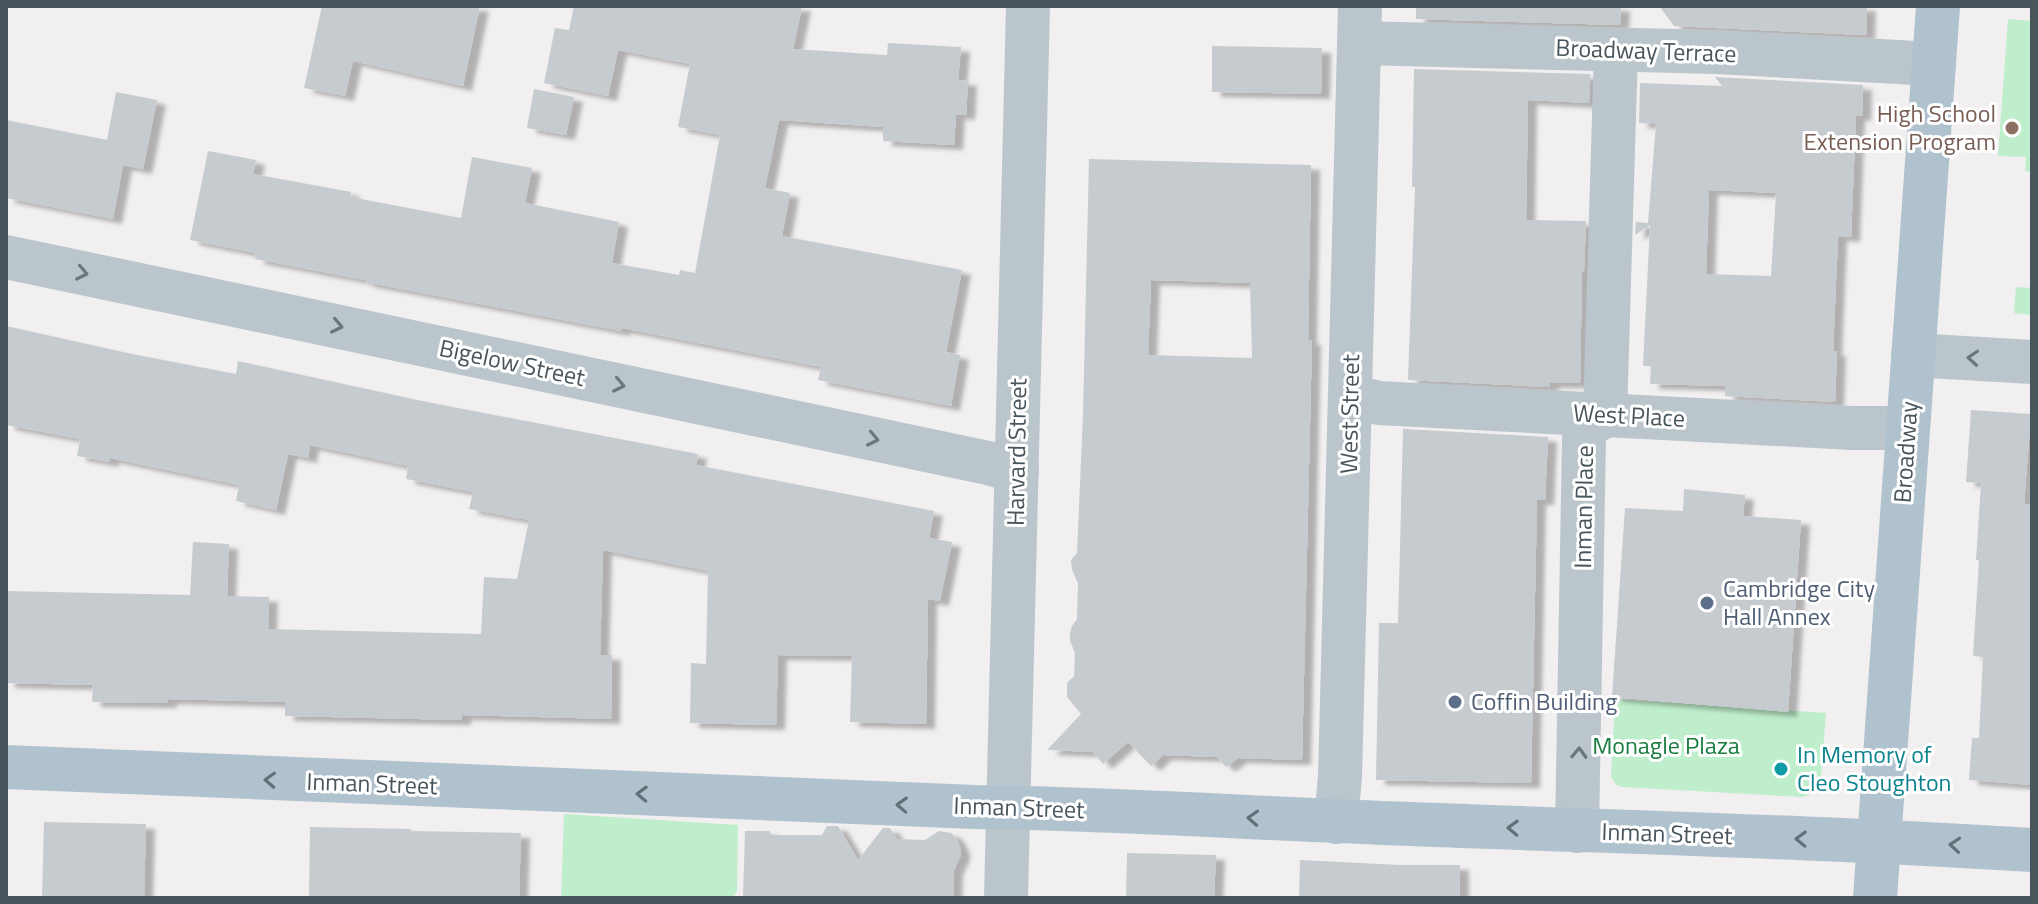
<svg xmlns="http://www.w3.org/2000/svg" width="2038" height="904" viewBox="0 0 2038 904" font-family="'Titillium Web',sans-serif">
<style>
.green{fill:#bfeecc}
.building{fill:#c6cbcf;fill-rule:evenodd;filter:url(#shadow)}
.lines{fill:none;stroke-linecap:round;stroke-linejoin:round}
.minor{stroke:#bbc6cc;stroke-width:44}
.major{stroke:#b0c2cd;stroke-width:44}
.oneway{stroke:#6a777e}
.oneway2{stroke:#627078}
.education-dot{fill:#8d6e63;stroke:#fff;stroke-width:3}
.service-dot{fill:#5c6f8a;stroke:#fff;stroke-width:3}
.culture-dot{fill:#0f9aa8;stroke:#fff;stroke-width:3}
.labels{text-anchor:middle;stroke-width:6;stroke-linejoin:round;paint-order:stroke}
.street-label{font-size:24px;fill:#48555c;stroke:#fff}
.education-label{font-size:24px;fill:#785e54;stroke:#fff;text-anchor:end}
.service-label{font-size:24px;fill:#4e5e75;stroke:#fff;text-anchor:start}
.park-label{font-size:24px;fill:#1a7c3f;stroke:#fff}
.culture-label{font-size:24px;fill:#0d838f;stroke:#fff;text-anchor:start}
</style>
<defs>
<filter id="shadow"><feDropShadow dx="9" dy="5" stdDeviation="2" flood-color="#0004"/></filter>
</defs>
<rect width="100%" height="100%" fill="#f2eff0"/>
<g class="green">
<polygon points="2008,19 2032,21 2032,172 2025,171 2026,157 1998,156"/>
<polygon points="2016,287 2032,288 2032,315 2014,313"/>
<polygon points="1615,699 1826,713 1820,788 1817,792 1802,797 1622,787 1616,785 1611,777"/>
<polygon points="564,814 738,825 737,891 733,898 561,898"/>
</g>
<g class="building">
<polygon points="322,6 480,6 463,86 353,61 345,96 304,88"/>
<polygon points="574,6 802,6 793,49 887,55 888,43 961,47 958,80 968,81 966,115 956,114 954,145 883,141 883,127 779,120 765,188 790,193 782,236 962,270 946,352 960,355 951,406 818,380 821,367 622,328 621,331 365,282 365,280 255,259 256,253 190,240 208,151 256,160 253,174 351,192 350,197 461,218 472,157 532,168 525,203 619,222 612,263 679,275 680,270 695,273 720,135 678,127 690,64 618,50 608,96 544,83 555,28 569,30"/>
<polygon points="1416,6 1621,6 1620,25 1416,19"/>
<polygon points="1659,6 1867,6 1866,35 1674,26"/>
<polygon points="1212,46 1322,48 1321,94 1212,92"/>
<polygon points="1414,69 1590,74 1589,103 1528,100 1526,220 1586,221 1584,271 1582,273 1580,383 1550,383 1549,387 1408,380 1415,187 1412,187"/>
<path d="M1715 77 1863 85 1862 116 1856 115 1851 237 1838 236 1833 351H1837L1835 402 1725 396V386L1650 384 1651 366H1643L1650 225 1635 235 1636 222 1648 223 1656 124 1639 123 1640 83 1722 86ZM1709 190 1776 193 1771 276 1706 274Z"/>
<polygon points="534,89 574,97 566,135 527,128"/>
<polygon points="116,92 157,100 143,169 123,165 113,219 6,198 6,120 107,140"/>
<path d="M1089 159 1311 165 1308 340H1312L1302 760 1238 758 1226 767 1217 757 1163 755 1151 766 1128 742 1103 764 1093 752 1047 750 1081 714 1067 697V683L1074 676 1075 653 1070 641V634L1072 626 1077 619 1078 583 1072 570 1071 560 1077 553 1083 414ZM1151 280 1250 283 1252 358 1148 355Z"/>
<polygon points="6,326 132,354 236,374 238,361 422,401 698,454 696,465 934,511 929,538 952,542 940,601 928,599 926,724 850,722 852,656 778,655 776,725 690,723 691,663 706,664 708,571 603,550 600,655 612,655 611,719 462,715 462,720 285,716 285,702 168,699 168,703 92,702 93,685 6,683 6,591 190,595 193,542 229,544 227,596 269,597 268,629 481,634 484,577 517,579 529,520 469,509 473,492 406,479 408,466 310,445 308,458 288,454 276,510 236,501 239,485 110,458 110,462 77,456 80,439 6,425"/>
<polygon points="1971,410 2031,414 2024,504 2032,505 2032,785 1969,780 1972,738 1979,738 1983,657 1973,656 1979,560 1976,560 1981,483 1966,482"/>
<polygon points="1403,429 1548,437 1545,500 1537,500 1531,783 1376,780 1379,623 1398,623"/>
<polygon points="1684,489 1745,495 1743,516 1801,520 1788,712 1612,697 1625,508 1683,511"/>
<polygon points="44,822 146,824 144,898 42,898"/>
<polygon points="827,826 838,826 858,860 883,828 890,828 897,839 925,840 939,831 951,833 956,838 961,849 961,855 954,870 953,898 743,898 745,831 769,831 772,835 822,835"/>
<polygon points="310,827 411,829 411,831 521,833 519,898 309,898"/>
<polygon points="1127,853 1216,855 1214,898 1126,898"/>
<polygon points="1300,860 1400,865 1460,865 1460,898 1299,898"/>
</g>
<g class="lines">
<g class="minor">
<polyline points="1359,43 1717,52 1934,64"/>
<polyline points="6,257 988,463 1017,471"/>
<polyline points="1913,355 2032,362"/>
<polyline points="1351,396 1379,403 1852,428 1908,428"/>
<polyline points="1336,822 1340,777 1360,6"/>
<polyline points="1577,831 1584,438 1587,427 1605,415 1616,50"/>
<polyline points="1006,898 1028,6"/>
</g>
<g class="major">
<path d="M6 767 975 807C1120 809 1265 819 1410 824 1617 832 1825 837 2032 850"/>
<polyline points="1875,898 1938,6"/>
</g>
</g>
<defs><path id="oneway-chevron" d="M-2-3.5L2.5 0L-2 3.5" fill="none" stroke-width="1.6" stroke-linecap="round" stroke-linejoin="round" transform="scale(2)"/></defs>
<g class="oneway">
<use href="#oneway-chevron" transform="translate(82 273) rotate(12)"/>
<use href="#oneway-chevron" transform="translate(337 326) rotate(12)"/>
<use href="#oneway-chevron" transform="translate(1973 358) rotate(-176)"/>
<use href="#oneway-chevron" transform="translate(619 385) rotate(12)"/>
<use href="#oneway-chevron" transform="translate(873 439) rotate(12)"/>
<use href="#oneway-chevron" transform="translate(1579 753) rotate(-88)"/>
</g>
<g class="oneway2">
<use href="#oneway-chevron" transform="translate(270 780) rotate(-177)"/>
<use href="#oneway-chevron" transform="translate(642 794) rotate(-178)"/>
<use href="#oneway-chevron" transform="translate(902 805) rotate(-178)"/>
<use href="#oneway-chevron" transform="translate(1253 818) rotate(-177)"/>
<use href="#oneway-chevron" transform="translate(1513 828) rotate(-178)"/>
<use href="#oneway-chevron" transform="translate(1801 839) rotate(-178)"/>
<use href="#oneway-chevron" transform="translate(1955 845) rotate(-176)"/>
</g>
<circle class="education-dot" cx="2012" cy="128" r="8"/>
<g class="service-dot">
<circle cx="1707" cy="603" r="8"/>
<circle cx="1455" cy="702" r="8"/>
</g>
<circle class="culture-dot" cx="1781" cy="769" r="8"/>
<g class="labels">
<g class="street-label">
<text transform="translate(1646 51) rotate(2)" y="8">Broadway Terrace</text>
<text transform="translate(512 363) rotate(12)" y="8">Bigelow Street</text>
<text transform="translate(1350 414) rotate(-89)" y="8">West Street</text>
<text transform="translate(1629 416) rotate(3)" y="8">West Place</text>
<text transform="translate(1017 452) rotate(-89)" y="8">Harvard Street</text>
<text transform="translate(1906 452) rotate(-86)" y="8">Broadway</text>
<text transform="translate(1584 507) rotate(-89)" y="8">Inman Place</text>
<text transform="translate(372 784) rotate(2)" y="8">Inman Street</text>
<text transform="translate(1019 808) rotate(2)" y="8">Inman Street</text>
<text transform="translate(1667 834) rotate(2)" y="8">Inman Street</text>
</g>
<g class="education-label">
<text x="1996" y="122">High School<tspan x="1996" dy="28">Extension Program</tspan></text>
</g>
<g class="service-label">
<text x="1723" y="597">Cambridge City<tspan x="1723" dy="28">Hall Annex</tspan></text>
<text x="1471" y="710">Coffin Building</text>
</g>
<g class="park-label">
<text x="1666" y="754">Monagle Plaza</text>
</g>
<g class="culture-label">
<text x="1797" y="763">In Memory of<tspan x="1797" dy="28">Cleo Stoughton</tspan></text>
</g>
</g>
<rect width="2038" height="904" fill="none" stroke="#48555c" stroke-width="16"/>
</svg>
